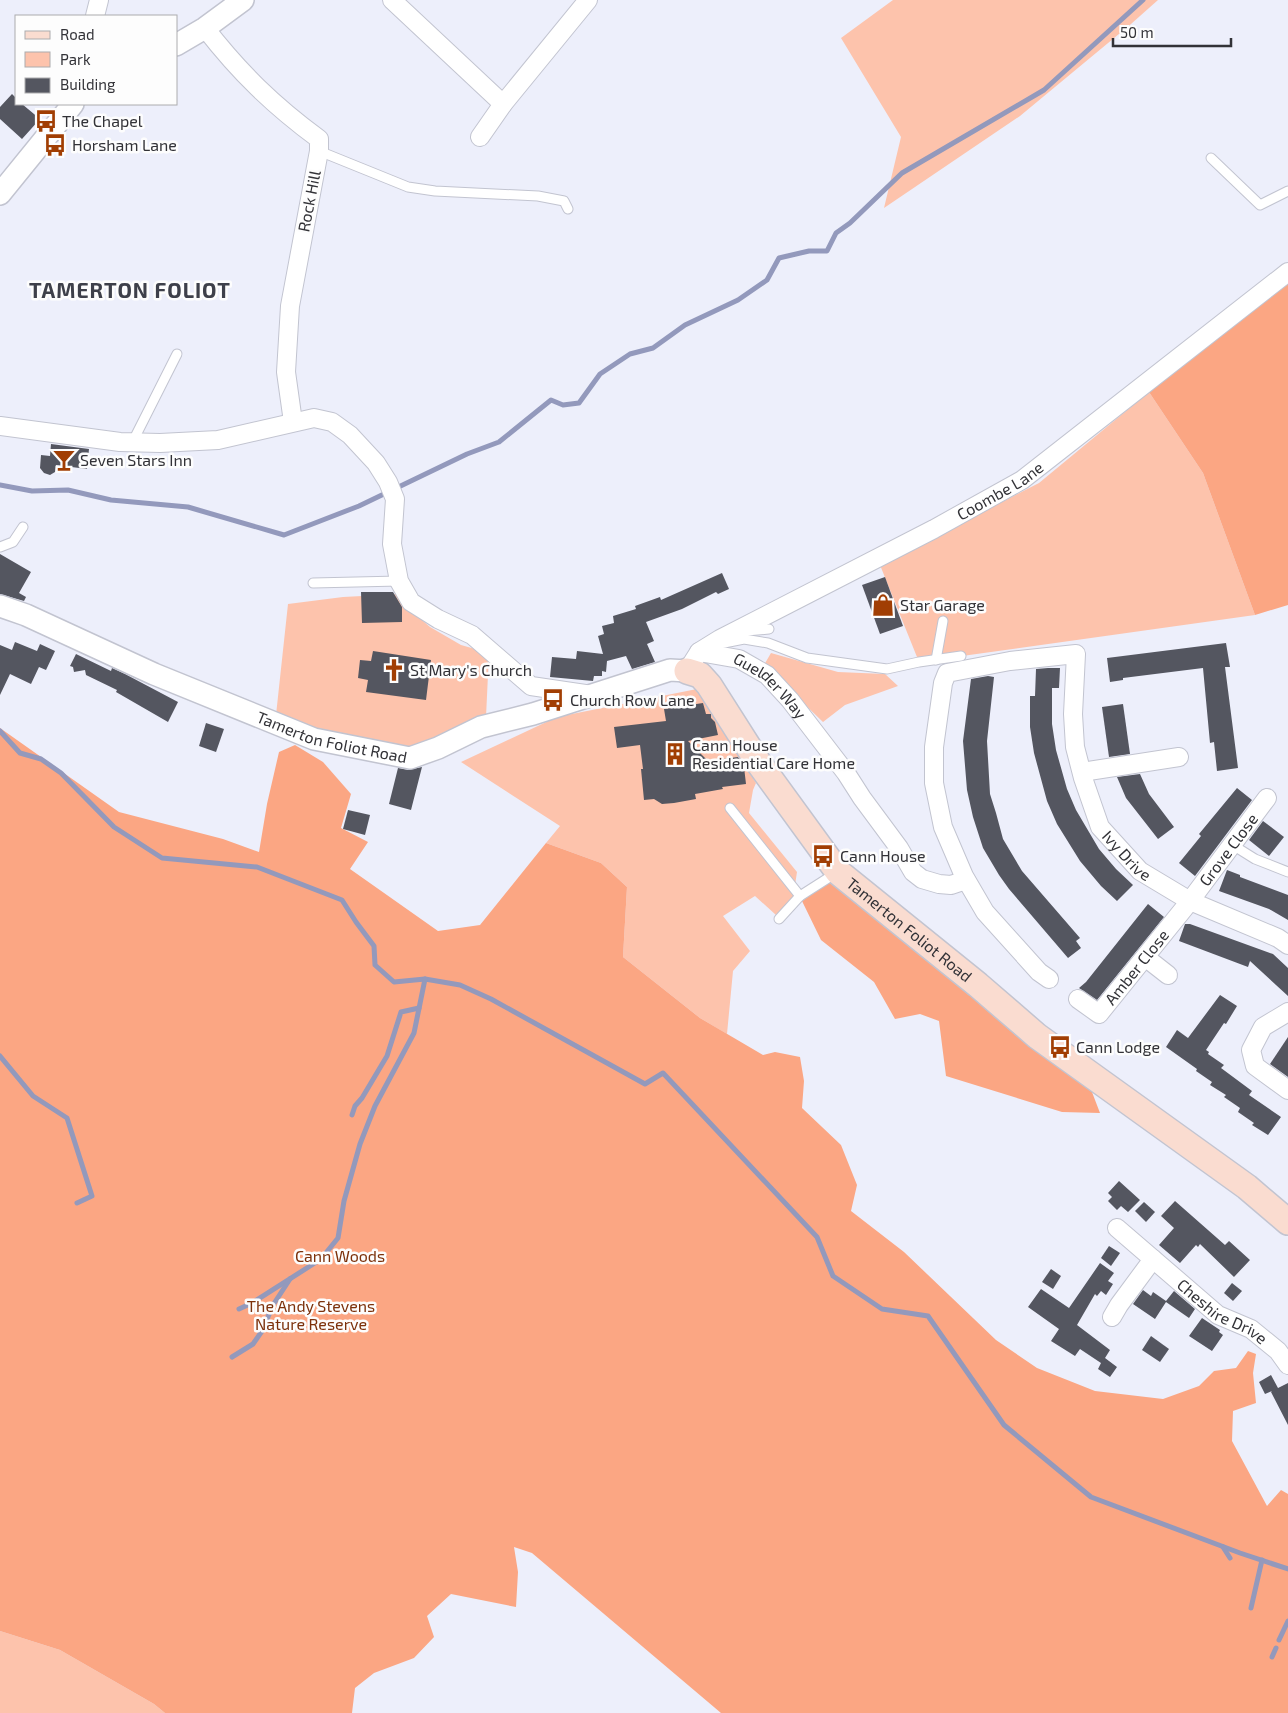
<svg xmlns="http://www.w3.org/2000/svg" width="1288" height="1713" viewBox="0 0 1288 1713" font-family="'Exo 2',sans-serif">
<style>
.green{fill:#fdc3ac}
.forest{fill:#fba683}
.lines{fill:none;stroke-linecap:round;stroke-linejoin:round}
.stream{stroke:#9399bc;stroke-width:5}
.building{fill:#545660}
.service-casing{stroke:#c2c4d0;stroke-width:11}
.minor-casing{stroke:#c2c4d0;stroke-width:20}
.tertiary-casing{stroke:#c2c4d0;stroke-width:24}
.secondary-casing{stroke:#c2c4d0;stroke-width:28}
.service{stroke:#fff;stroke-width:9}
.minor{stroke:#fff;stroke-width:18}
.tertiary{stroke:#fff;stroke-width:21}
.secondary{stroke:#fadcd0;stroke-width:25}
.labels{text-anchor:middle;stroke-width:5;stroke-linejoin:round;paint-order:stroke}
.poi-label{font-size:16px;fill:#323237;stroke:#fdfdfd;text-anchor:start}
.street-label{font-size:16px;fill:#323237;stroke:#fdfdfd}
.park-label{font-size:16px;fill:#7c310b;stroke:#fdfdfd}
.district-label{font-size:21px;font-weight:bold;letter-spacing:1px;fill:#3e404a;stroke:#fdfdfd}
</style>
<rect width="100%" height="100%" fill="#edeffb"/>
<g class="green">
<polygon points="893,0 1158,0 1131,24 1020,116 884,208 901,137 841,38"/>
<polygon points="1149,392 1203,473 1255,615 919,662 880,565 1039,483"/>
<polygon points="401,594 409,609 430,627 461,645 489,653 486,717 419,747 398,749 321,734 276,715 288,604 343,597"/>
<polygon points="771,653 838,672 885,674 898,686 845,705 823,722 764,665"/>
<polygon points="697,689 756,783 753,790 749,813 797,872 793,898 776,915 755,896 723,916 750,951 733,971 727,1034 700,1018 623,957 627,887 601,863 546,843 560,826 461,762 557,717"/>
<polygon points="0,1631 60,1650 154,1704 165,1713 0,1713"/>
</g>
<g class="forest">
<polygon points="1288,277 1288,605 1255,615 1203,473 1149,392"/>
<polygon points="0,728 119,812 223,839 259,852 267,804 279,752 295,745 323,762 351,794 341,828 368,842 350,869 438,931 480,925 546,843 601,863 627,887 623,957 700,1018 763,1055 775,1052 800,1057 804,1081 802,1108 841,1145 857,1185 851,1211 904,1252 996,1340 1037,1368 1095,1391 1163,1399 1199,1386 1214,1371 1236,1368 1248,1351 1256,1354 1253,1373 1256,1403 1233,1411 1232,1441 1267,1506 1281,1490 1288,1494 1288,1713 721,1713 532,1553 514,1547 518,1572 516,1607 451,1594 427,1616 434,1637 414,1658 374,1673 355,1688 352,1713 165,1713 154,1704 60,1650 0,1631"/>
<polygon points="838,876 1087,1079 1100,1113 1062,1112 946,1076 939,1021 920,1014 895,1019 874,982 821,940 802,901"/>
</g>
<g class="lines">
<g class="stream">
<polyline points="0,485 32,491 68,490 111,500 188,507 284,535 359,506 467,454 499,442 551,400 563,405 579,403 600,374 630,354 653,348 685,325 738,300 767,280 779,258 809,251 827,251 836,233 850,223 902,173 1044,90 1143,0"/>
<polyline points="0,731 20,753 41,759 61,773 114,827 162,858 257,867 342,900 356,922 374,946 375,965 394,982 425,979 460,985 491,999 645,1084 663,1073 817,1237 833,1276 882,1309 928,1316 1004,1425 1091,1497 1240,1553 1288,1569"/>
<polyline points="0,1056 33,1096 67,1118 92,1196 77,1203"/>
<polyline points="352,1115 355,1106 362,1098 387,1056 401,1012 419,1008"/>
<polyline points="239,1309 252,1303 321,1259 338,1238 344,1201 360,1144 375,1106 414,1033 425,979"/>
<polyline points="232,1357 253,1344 262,1331 273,1305 290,1279"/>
<polyline points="1223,1547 1230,1558"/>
<polyline points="1251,1608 1262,1560"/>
<polyline points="1279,1640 1288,1621"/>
<polyline points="1272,1657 1276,1648"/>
</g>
</g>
<g class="building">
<polygon points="12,94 16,98 16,104 22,104 40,119 22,139 0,119 0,107"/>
<polygon points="51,444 89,449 87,469 56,465 55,472 50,475 44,473 40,468 41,455 50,456"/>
<polygon points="0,554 31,572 19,593 26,597 24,601 0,594"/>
<polygon points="722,573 729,589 718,594 716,592 682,609 646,622 654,641 647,644 655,662 632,669 626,656 607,661 606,672 602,671 602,676 594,676 593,681 550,677 552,657 576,659 577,651 603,654 598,636 604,634 602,626 614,623 613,616 636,609 635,606 660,597 661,600"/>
<polygon points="885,577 903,626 880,634 862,585"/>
<polygon points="361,592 393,592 402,607 402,622 362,623"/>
<polygon points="15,642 37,651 40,644 55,651 46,670 39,667 31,684 10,674 0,695 0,645 12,650"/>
<polygon points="1226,643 1230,667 1225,667 1238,768 1217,771 1214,742 1210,743 1203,668 1123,678 1123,680 1110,682 1107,658"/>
<polygon points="373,651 431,660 426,700 366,692 368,680 358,678 360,660 371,661"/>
<polygon points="76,654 111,671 112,668 125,674 178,702 168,722 116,692 117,690 86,675 85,670 74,672 73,667 70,666"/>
<polygon points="1048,668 1060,668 1059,688 1052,688 1052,724 1056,750 1067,789 1076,810 1099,849 1116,869 1133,885 1117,901 1101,886 1080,861 1057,824 1047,801 1034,753 1030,727 1030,696 1035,696 1036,669"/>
<polygon points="988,676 994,677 987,741 990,794 996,813 1003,839 1022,871 1080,938 1076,941 1081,948 1068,958 1009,889 999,875 983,848 973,817 967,790 963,741 971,679"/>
<polygon points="703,703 706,714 711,714 711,718 715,722 718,735 688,741 708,761 738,757 744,767 746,784 722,787 723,789 695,794 696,799 674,803 662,804 654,799 644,800 641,769 643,769 640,745 617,748 614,727 666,721 664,709"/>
<polygon points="1123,704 1130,754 1109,757 1102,707"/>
<polygon points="206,723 224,729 216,752 199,746"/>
<polygon points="422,767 411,810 389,804 398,768 408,770"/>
<polygon points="1140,774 1149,794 1174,827 1158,839 1126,798 1117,777"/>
<polygon points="1237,788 1252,800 1195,876 1179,863 1201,836 1199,834"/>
<polygon points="348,810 370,815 365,835 343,829"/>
<polygon points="1263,821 1284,837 1269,856 1249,840"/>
<polygon points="1227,870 1240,875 1240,877 1288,895 1288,920 1269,909 1219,891"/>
<polygon points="1148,904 1164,917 1097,1000 1079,988 1086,982"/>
<polygon points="1185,924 1190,924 1273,954 1288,968 1288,996 1250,961 1248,967 1179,941"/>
<polygon points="1220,995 1237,1006 1226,1024 1224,1023 1206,1050 1209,1052 1208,1054 1224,1065 1221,1068 1252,1091 1249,1095 1281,1117 1268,1135 1252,1125 1254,1123 1238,1112 1240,1108 1224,1097 1226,1095 1210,1085 1212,1082 1196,1071 1197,1069 1166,1047 1177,1030 1188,1038"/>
<polygon points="1288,1037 1288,1077 1270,1064"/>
<polygon points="1119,1181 1140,1200 1128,1212 1121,1206 1117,1210 1108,1201 1112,1197 1108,1193"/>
<polygon points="1175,1201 1225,1245 1229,1241 1250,1260 1234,1277 1200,1244 1198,1247 1196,1245 1180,1263 1159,1245 1174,1228 1161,1216"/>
<polygon points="1144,1202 1155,1212 1146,1222 1135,1211"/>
<polygon points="1109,1246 1120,1253 1111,1266 1101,1258"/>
<polygon points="1100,1263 1114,1273 1108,1281 1113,1284 1106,1295 1101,1291 1097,1296 1095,1294 1077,1325 1110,1350 1105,1358 1117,1367 1110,1377 1098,1369 1101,1363 1080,1349 1075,1356 1051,1341 1059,1329 1028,1307 1041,1289 1069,1308"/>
<polygon points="1051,1269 1061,1276 1053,1289 1042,1282"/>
<polygon points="1232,1283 1242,1291 1233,1301 1224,1293"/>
<polygon points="1143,1290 1151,1296 1153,1292 1166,1301 1174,1291 1195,1309 1189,1318 1166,1302 1155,1319 1133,1304"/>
<polygon points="1202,1318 1220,1330 1219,1332 1223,1335 1212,1351 1189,1336"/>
<polygon points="1151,1336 1169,1349 1160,1362 1142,1350"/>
<polygon points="1271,1375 1278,1388 1288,1383 1288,1425 1271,1392 1272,1391 1265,1394 1259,1382"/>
</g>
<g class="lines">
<defs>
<g id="service">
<polyline points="319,151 408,187 435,191 538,196 564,201 568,209"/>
<polyline points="1211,158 1260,205 1288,191"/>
<polyline points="132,443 177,354"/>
<polyline points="0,547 13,542 23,527"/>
<polyline points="313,583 399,581"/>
<polyline points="746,631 769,629"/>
<polyline points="724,643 744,639 768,643 807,658 887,669 919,662 961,656"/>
<polyline points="936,660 943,621"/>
<polyline points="730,808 800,896 836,873"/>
<polyline points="1231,844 1255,859 1288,872"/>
<polyline points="779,919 800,896"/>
</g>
<g id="minor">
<polyline points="392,0 503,104"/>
<polyline points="95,16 99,0"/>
<path d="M205 28C240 73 273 105 319 139V151L290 306 286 372 293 422"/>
<polyline points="480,137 503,104 588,0"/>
<polyline points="0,426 120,442 160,443 218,440 314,418 332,422 350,435 376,463 388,482 395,499 392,544 399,581 411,602 438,619 472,635 531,686 592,695"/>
<path id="s1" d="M699 652 739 659 767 675 790 700 846 773 862 798 899 848 913 872 922 879 939 884 951 885 966 880"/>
<path id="s2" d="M687 671 699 652 720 639 934 529 1022 480 1288 272"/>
<polyline points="1082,772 1179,757"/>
<polyline points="1145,957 1168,975"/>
<path id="s3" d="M1049 979 1039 972 985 912 964 876 943 827 934 783V747L943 683 947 673 1010 661 1076 654 1073 714 1075 747 1083 778 1100 827 1140 871 1190 901 1278 938 1288 945"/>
<path id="s4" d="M1078 999 1099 1014 1190 901 1267 798"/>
<polyline points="1288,1012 1263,1027 1251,1050 1255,1066 1288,1090"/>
<path id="s5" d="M1117 1228 1218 1315 1251 1329 1278 1351 1288 1365"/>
<polyline points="1112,1317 1119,1305 1153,1259"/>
</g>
<g id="tertiary">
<polyline points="176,45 205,28 243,0"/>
<polyline points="0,194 73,104"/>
<path id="s6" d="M0 606 26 615 154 674 314 739 410 758 438 748 481 727 533 714 670 670 687 671"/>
</g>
<g id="secondary">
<path id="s7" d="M687 671 700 675 709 685 758 762 838 872 978 985 1037 1036 1247 1187 1288 1222"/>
</g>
</defs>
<use href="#service" class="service-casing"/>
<use href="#minor" class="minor-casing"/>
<use href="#tertiary" class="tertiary-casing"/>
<use href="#secondary" class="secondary-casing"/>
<use href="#service" class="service"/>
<use href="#minor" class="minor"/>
<use href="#tertiary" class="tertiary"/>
<use href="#secondary" class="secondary"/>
</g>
<defs>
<symbol id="bus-bare" viewBox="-9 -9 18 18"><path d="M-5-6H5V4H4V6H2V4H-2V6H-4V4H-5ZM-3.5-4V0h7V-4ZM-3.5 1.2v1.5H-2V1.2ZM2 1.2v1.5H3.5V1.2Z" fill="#a13e03" stroke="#fdfdfd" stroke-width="2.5" paint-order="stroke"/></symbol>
<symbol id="bar-bare" viewBox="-9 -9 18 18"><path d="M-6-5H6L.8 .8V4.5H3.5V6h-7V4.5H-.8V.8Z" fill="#a13e03" stroke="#fdfdfd" stroke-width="2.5" paint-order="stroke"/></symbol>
<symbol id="shop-bare" viewBox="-9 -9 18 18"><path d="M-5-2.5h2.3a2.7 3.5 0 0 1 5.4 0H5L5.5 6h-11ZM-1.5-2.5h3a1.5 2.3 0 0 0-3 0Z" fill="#a13e03" stroke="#fdfdfd" stroke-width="2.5" paint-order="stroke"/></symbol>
<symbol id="church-bare" viewBox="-9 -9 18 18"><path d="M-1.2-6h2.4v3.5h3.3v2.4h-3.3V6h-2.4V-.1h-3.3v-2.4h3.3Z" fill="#a13e03" stroke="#fdfdfd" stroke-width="2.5" paint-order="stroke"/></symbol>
<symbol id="building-bare" viewBox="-9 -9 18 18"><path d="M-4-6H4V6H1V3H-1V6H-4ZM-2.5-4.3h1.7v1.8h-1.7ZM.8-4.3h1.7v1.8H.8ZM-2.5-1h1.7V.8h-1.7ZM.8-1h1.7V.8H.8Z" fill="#a13e03" stroke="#fdfdfd" stroke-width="2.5" paint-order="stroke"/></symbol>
</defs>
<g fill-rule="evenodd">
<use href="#bus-bare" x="30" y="105" width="32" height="32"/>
<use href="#bus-bare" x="39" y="129" width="32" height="32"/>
<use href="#bar-bare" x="48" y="444" width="32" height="32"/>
<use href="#shop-bare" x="867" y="589" width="32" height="32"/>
<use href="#church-bare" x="378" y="654" width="32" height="32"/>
<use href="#bus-bare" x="537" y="684" width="32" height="32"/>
<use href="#building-bare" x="659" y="738" width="32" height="32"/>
<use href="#bus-bare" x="807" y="840" width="32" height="32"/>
<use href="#bus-bare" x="1044" y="1031" width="32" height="32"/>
</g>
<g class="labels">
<g class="poi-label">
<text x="62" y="127">The Chapel</text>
<text x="72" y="151">Horsham Lane</text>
<text x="80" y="466">Seven Stars Inn</text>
<text x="900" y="611">Star Garage</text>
<text x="410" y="676">St Mary's Church</text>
<text x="570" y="706">Church Row Lane</text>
<text x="692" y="751">Cann House<tspan x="692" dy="18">Residential Care Home</tspan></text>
<text x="840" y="862">Cann House</text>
<text x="1076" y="1053">Cann Lodge</text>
</g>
<g class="street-label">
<text transform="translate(309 201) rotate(-79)" y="6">Rock Hill</text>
<text dy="6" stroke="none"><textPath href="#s2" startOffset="364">Coombe Lane</textPath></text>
<text dy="6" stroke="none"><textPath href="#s1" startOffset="82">Guelder Way</textPath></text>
<text dy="6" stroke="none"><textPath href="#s6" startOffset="358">Tamerton Foliot Road</textPath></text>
<text dy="6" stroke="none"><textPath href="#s4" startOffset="235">Grove Close</textPath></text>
<text dy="6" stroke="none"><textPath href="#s3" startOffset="691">Ivy Drive</textPath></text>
<text dy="6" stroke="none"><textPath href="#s7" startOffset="346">Tamerton Foliot Road</textPath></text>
<text dy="6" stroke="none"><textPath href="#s4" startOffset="86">Amber Close</textPath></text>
<text dy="6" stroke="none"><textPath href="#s5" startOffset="135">Cheshire Drive</textPath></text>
</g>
<g class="park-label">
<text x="340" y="1262">Cann Woods</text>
<text x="311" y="1312">The Andy Stevens<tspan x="311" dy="18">Nature Reserve</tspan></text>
</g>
<g class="district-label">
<text x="130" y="298">TAMERTON FOLIOT</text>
</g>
</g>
<rect x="15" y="15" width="162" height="90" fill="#fdfdfd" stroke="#acacae"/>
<rect x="25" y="31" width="25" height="8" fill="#fadcd0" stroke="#acacae"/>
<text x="60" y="40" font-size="15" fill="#323237">Road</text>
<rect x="25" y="52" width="25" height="15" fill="#fdc3ac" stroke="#acacae"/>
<text x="60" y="65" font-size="15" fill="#323237">Park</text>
<rect x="25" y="78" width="25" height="15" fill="#545660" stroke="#acacae"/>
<text x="60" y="90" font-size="15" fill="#323237">Building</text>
<path d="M1113 38v8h118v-8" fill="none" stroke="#323237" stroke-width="2.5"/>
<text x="1120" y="38" font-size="15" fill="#323237" stroke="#fdfdfd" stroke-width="4" paint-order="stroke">50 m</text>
</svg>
